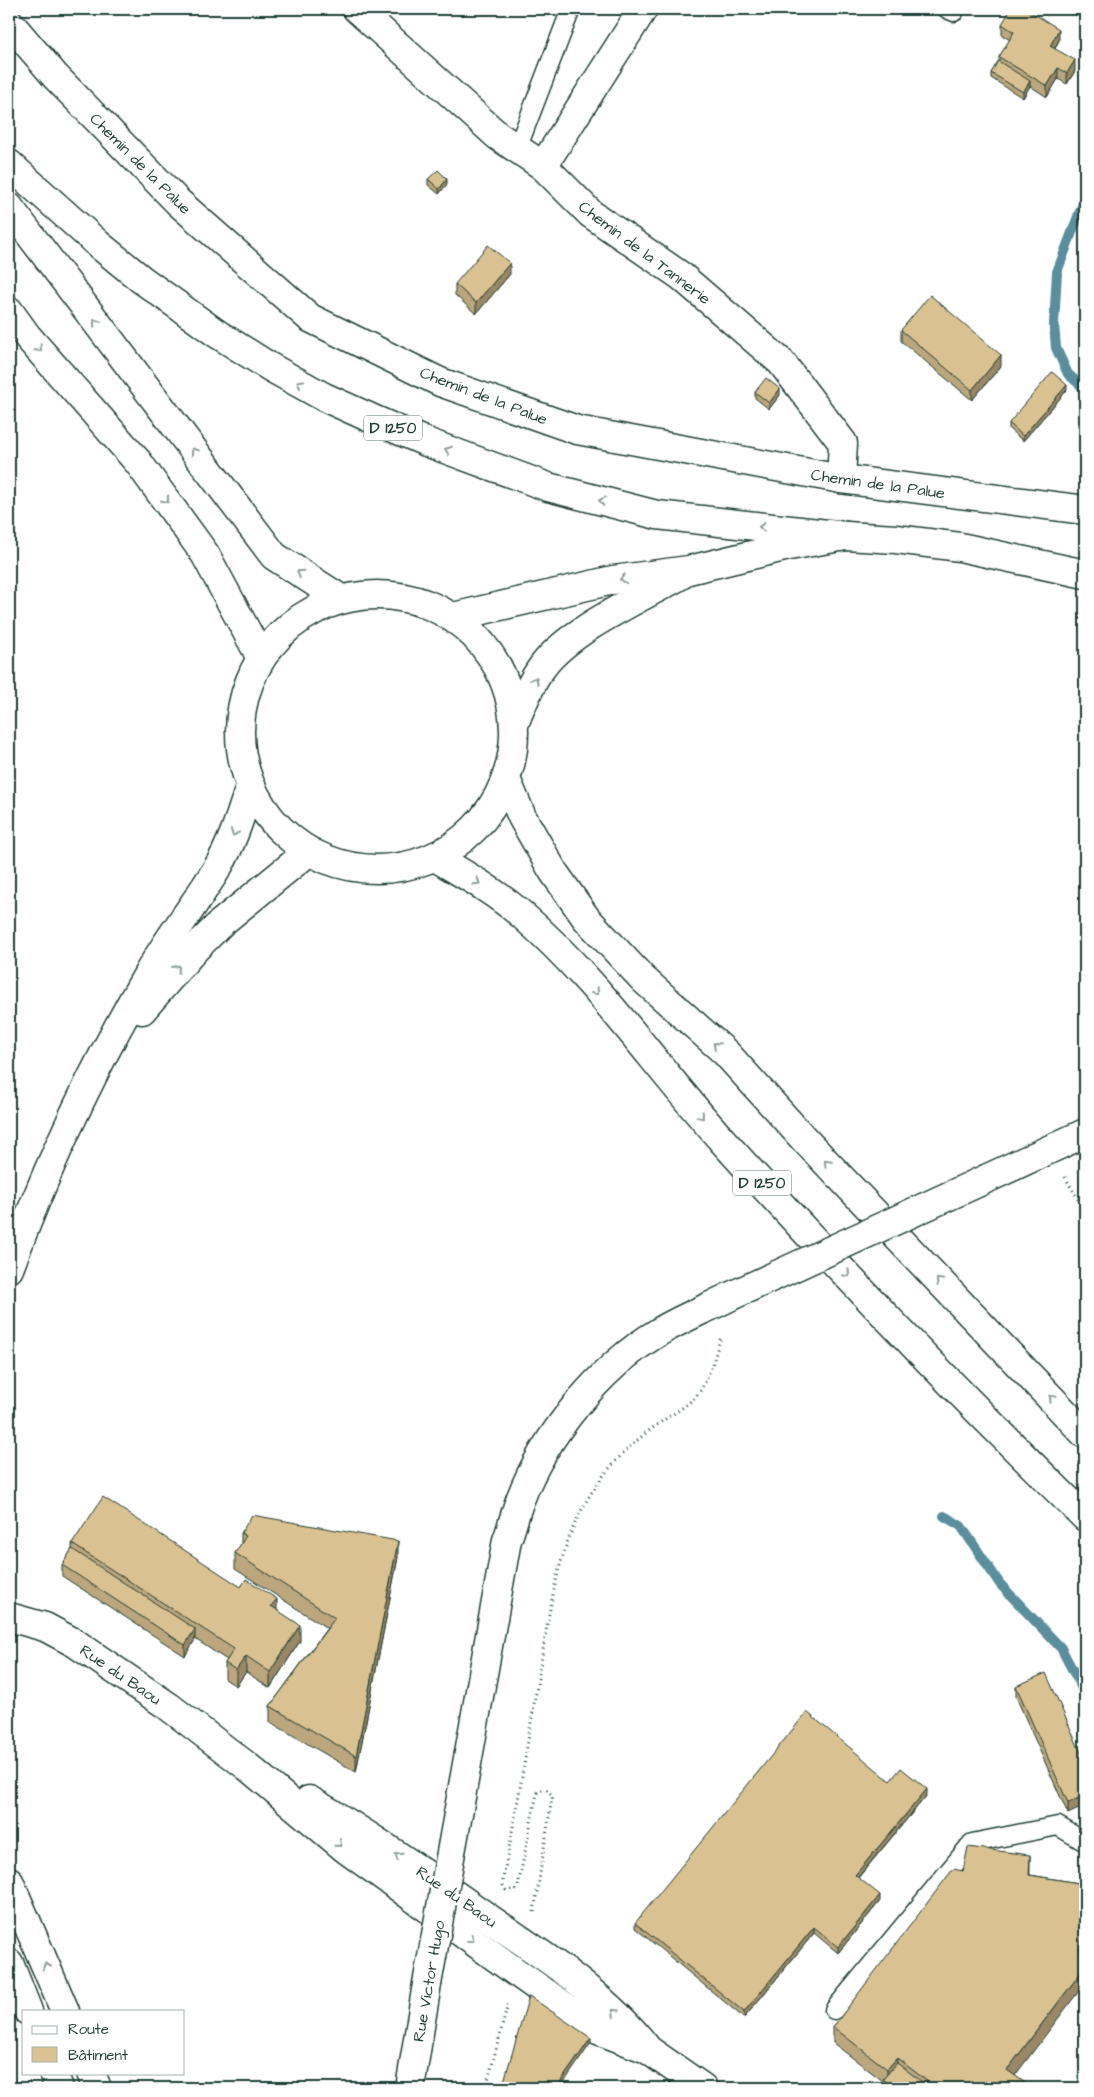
<svg xmlns="http://www.w3.org/2000/svg" width="1094" height="2097" viewBox="0 0 1094 2097" font-family="'Architects Daughter',sans-serif">
<style>
.lines{fill:none;stroke-linecap:round;stroke-linejoin:round}
.stream{stroke:#5a8e9d;stroke-width:10}
.service-casing{stroke:#1f3d34;stroke-width:21}
.minor-casing{stroke:#1f3d34;stroke-width:31}
.tertiary-casing{stroke:#1f3d34;stroke-width:31}
.secondary-casing{stroke:#1f3d34;stroke-width:31}
.primary-casing{stroke:#1f3d34;stroke-width:31}
.path{stroke:#1f3d34;stroke-width:3;stroke-dasharray:1 4;stroke-linecap:butt}
.service{stroke:#fff;stroke-width:18}
.minor{stroke:#fff;stroke-width:28}
.tertiary{stroke:#fff;stroke-width:28}
.secondary{stroke:#fff;stroke-width:28}
.primary{stroke:#fff;stroke-width:28}
.tertiary-bridge-casing{stroke:#1f3d34;stroke-width:31;stroke-linecap:butt}
.tertiary-bridge{stroke:#fff;stroke-width:28}
.wall{fill:#bba67d;stroke:#1f3d34}
.shaded-wall{fill:#998766;stroke:#1f3d34}
.building{fill:#dac191;stroke:#1f3d34}
.oneway{stroke:#8f9e9a}
.labels{text-anchor:middle;stroke-width:5;stroke-linejoin:round;paint-order:stroke}
.shield{fill:#fff;stroke:#627771;stroke-width:1}
.shield-label{font-size:15px;font-weight:bold;fill:#1f3d34}
.street-label{font-size:16px;fill:#1f3d34;stroke:#fff}
</style>
<rect width="100%" height="100%" fill="#fff"/>
<filter id="ink" filterUnits="userSpaceOnUse"><feTurbulence type="fractalNoise" baseFrequency=".02" numOctaves="2"/><feDisplacementMap in="SourceGraphic" scale="10" xChannelSelector="R" yChannelSelector="G"/><feConvolveMatrix kernelMatrix="1 2 1 2 8 2 1 2 1" color-interpolation-filters="sRGB"/></filter>
<g filter="url(#ink)">
<g class="lines">
<g class="stream">
<polyline points="1085,198 1057,272 1054,324 1056,348 1068,374 1085,389"/>
<polyline points="944,1516 961,1526 1000,1584 1061,1648 1085,1694"/>
</g>
<defs>
<g id="service">
<polyline points="947,9 954,12"/>
<polyline points="517,149 571,9"/>
<polyline points="834,2010 972,1843 1058,1826 1085,1842"/>
</g>
<g id="minor">
<polyline points="357,9 498,136 543,166"/>
<polyline points="643,9 543,166 591,214 681,276 781,362 843,443 841,479"/>
<polyline points="9,22 55,76 178,202 310,318 440,382 577,430 841,479 1085,510"/>
</g>
<g id="tertiary">
<polyline points="142,1010 194,950 221,923 308,852"/>
<polyline points="988,1178 1085,1133"/>
<path d="M9 1269C47 1166 94 1066 149 972 170 936 196 903 218 867 233 842 241 814 250 787"/>
<polyline points="9,1617 45,1627 75,1643 168,1706 248,1767 347,1850 516,1972 598,2030 647,2049 703,2088"/>
<path d="M309 1800C370 1835 427 1875 484 1915 539 1953 605 1994 646 2047"/>
<path d="M458 1814 507 1540C512 1527 515 1513 520 1500 544 1436 600 1367 659 1332 682 1318 708 1308 731 1296"/>
<polyline points="9,1881 65,2011"/>
<polyline points="9,1963 28,2011"/>
<polyline points="53,2073 59,2088"/>
<polyline points="91,2073 97,2088"/>
<polyline points="410,2088 427,1984"/>
</g>
<g id="secondary">
<polyline points="453,617 613,580 689,570 789,546 846,536 896,539 960,547 1085,574"/>
<path d="M514 724C522 705 530 683 543 666 570 630 639 599 679 576"/>
</g>
<g id="primary">
<polyline points="9,164 98,244 141,279 216,333 270,367 324,397 375,420 426,442 548,487 657,515 846,536"/>
<polyline points="9,207 274,556 341,599"/>
<polyline points="9,311 27,336 138,462 205,554 261,658"/>
<circle cx="377" cy="732" r="137"/>
<polyline points="506,779 522,817 553,871 586,918 643,979 726,1053 803,1138 1085,1434"/>
<path d="M435 857C465 875 494 891 521 914 597 979 655 1066 722 1140 839 1270 960 1395 1085 1517"/>
</g>
</defs>
<use href="#service" class="service-casing"/>
<use href="#minor" class="minor-casing"/>
<use href="#tertiary" class="tertiary-casing"/>
<use href="#secondary" class="secondary-casing"/>
<use href="#primary" class="primary-casing"/>
<g class="path">
<polyline points="1065,1177 1078,1199 1085,1202"/>
<path d="M534 1912 552 1798 551 1794 547 1790H541L537 1793 518 1886 515 1890H506L503 1885V1878C517 1810 528 1742 539 1673 549 1616 556 1553 586 1502 603 1472 628 1445 657 1425 670 1415 685 1408 696 1396 709 1381 714 1358 720 1340L723 1337"/>
<polyline points="486,2088 508,2004"/>
</g>
<use href="#service" class="service"/>
<use href="#minor" class="minor"/>
<use href="#tertiary" class="tertiary"/>
<use href="#secondary" class="secondary"/>
<use href="#primary" class="primary"/>
<defs>
<g id="tertiary-bridge">
<polyline points="731,1296 988,1178"/>
<polyline points="427,1984 458,1814"/>
</g>
</defs>
<use href="#tertiary-bridge" class="tertiary-bridge-casing"/>
<use href="#tertiary-bridge" class="tertiary-bridge"/>
</g>
<g class="wall">
<polygon points="1002,24 1059,40 1055,49 1075,71 1067,84 1058,79 1047,97 1030,86 1023,98 991,78 991,73 999,62 999,57 1010,40 1002,35"/>
<polygon points="428,179 447,184 439,194 428,185"/>
<polygon points="510,274 476,314 455,295 455,284"/>
<polygon points="901,330 1001,366 972,400 901,341"/>
<polygon points="1067,390 1023,441 1009,429 1009,423"/>
<polygon points="755,392 780,395 769,409 755,398"/>
<polygon points="241,1533 398,1557 356,1772 270,1722 270,1706 327,1628 235,1569 235,1553 241,1544"/>
<polygon points="72,1544 277,1610 300,1641 270,1688 246,1672 236,1686 225,1679 225,1663 227,1660 195,1639 185,1656 62,1576 62,1565 72,1549"/>
<polygon points="1016,1686 1085,1762 1068,1814 1016,1697"/>
<polygon points="890,1781 927,1795 858,1878 880,1901 838,1953 814,1933 744,2018 635,1928 635,1923"/>
<polygon points="963,1871 1030,1875 1085,1884 1085,1930 1082,1953 1015,2075 1027,2088 883,2088 883,2081 833,2043 833,2027"/>
</g>
<g class="shaded-wall">
<polygon points="1059,29 1059,40 1050,57 1050,46"/>
<polygon points="1075,60 1075,71 1067,84 1067,73"/>
<polygon points="1058,68 1058,79 1047,97 1047,86"/>
<polygon points="1030,81 1030,86 1023,98 1023,92"/>
<polygon points="447,179 447,184 439,194 439,189"/>
<polygon points="510,263 510,274 476,314 476,303"/>
<polygon points="1001,355 1001,366 972,400 972,390"/>
<polygon points="1067,385 1067,390 1023,441 1023,436"/>
<polygon points="780,389 780,395 769,409 769,403"/>
<polygon points="398,1541 398,1557 356,1772 356,1756"/>
<polygon points="277,1599 277,1615 271,1606"/>
<polygon points="300,1625 300,1641 270,1688 270,1672"/>
<polygon points="195,1629 195,1640 185,1656 185,1645"/>
<polygon points="246,1656 246,1672 236,1686 236,1670"/>
<polygon points="927,1789 927,1795 855,1881 855,1875"/>
<polygon points="1085,1795 1085,1806 1068,1814 1068,1803"/>
<polygon points="1030,1855 1030,1871 1029,1891 1029,1875"/>
<polygon points="880,1895 880,1901 838,1953 838,1947"/>
<polygon points="1085,1914 1085,1930 1080,1967 1080,1951"/>
<polygon points="814,1927 814,1933 744,2018 744,2012"/>
<polygon points="1085,1967 1085,1983 1007,2086 1007,2070"/>
<polygon points="591,2038 591,2043 560,2088 556,2088"/>
<polygon points="897,2058 897,2074 887,2083 887,2069"/>
</g>
<g class="building">
<polygon points="1011,9 1026,9 1059,29 1050,46 1075,60 1067,73 1058,68 1047,86 999,57 1014,32 1002,24"/>
<polygon points="998,61 1030,81 1023,92 991,73"/>
<polygon points="438,170 447,179 439,189 428,179"/>
<polygon points="488,245 510,263 476,303 455,284"/>
<polygon points="930,295 1001,355 972,390 901,330"/>
<polygon points="1052,372 1067,385 1023,436 1009,423"/>
<polygon points="766,378 780,389 769,403 755,392"/>
<polygon points="103,1497 241,1587 246,1579 277,1599 271,1606 300,1625 270,1672 246,1656 236,1670 225,1663 234,1649 72,1544"/>
<polygon points="252,1515 398,1541 356,1756 270,1706 335,1618 235,1553 246,1536 241,1533"/>
<polygon points="72,1549 195,1629 185,1645 62,1565"/>
<polygon points="1046,1673 1085,1762 1085,1795 1068,1803 1016,1686"/>
<polygon points="807,1712 890,1781 901,1768 927,1789 855,1875 880,1895 838,1947 814,1927 744,2012 635,1923"/>
<polygon points="968,1847 1030,1855 1029,1875 1085,1884 1085,1914 1080,1951 1085,1955 1085,1967 1007,2070 1027,2084 1023,2088 936,2088 897,2058 887,2069 833,2027 953,1869 963,1871"/>
<polygon points="529,1996 591,2038 556,2088 502,2088"/>
<polygon points="897,2063 930,2088 894,2088 883,2079"/>
</g>
<defs><path id="oneway-chevron" d="M-2-3.5L2.5 0L-2 3.5" fill="none" stroke-width="1.6" stroke-linecap="round" stroke-linejoin="round" transform="scale(1.25)"/></defs>
<g class="oneway">
<use href="#oneway-chevron" transform="translate(96 322) rotate(-127)"/>
<use href="#oneway-chevron" transform="translate(39 349) rotate(49)"/>
<use href="#oneway-chevron" transform="translate(300 383) rotate(-151)"/>
<use href="#oneway-chevron" transform="translate(448 450) rotate(-160)"/>
<use href="#oneway-chevron" transform="translate(194 451) rotate(-127)"/>
<use href="#oneway-chevron" transform="translate(166 500) rotate(54)"/>
<use href="#oneway-chevron" transform="translate(602 501) rotate(-166)"/>
<use href="#oneway-chevron" transform="translate(762 527) rotate(-174)"/>
<use href="#oneway-chevron" transform="translate(300 573) rotate(-147)"/>
<use href="#oneway-chevron" transform="translate(623 579) rotate(171)"/>
<use href="#oneway-chevron" transform="translate(535 680) rotate(-61)"/>
<use href="#oneway-chevron" transform="translate(234 833) rotate(112)"/>
<use href="#oneway-chevron" transform="translate(477 882) rotate(30)"/>
<use href="#oneway-chevron" transform="translate(177 968) rotate(-48)"/>
<use href="#oneway-chevron" transform="translate(596 992) rotate(49)"/>
<use href="#oneway-chevron" transform="translate(716 1045) rotate(-138)"/>
<use href="#oneway-chevron" transform="translate(701 1116) rotate(50)"/>
<use href="#oneway-chevron" transform="translate(827 1163) rotate(-134)"/>
<use href="#oneway-chevron" transform="translate(847 1274) rotate(47)"/>
<use href="#oneway-chevron" transform="translate(939 1281) rotate(-134)"/>
<use href="#oneway-chevron" transform="translate(1052 1398) rotate(-134)"/>
<use href="#oneway-chevron" transform="translate(339 1844) rotate(40)"/>
<use href="#oneway-chevron" transform="translate(398 1856) rotate(-145)"/>
<use href="#oneway-chevron" transform="translate(471 1939) rotate(36)"/>
<use href="#oneway-chevron" transform="translate(46 1966) rotate(-114)"/>
<use href="#oneway-chevron" transform="translate(615 2012) rotate(-137)"/>
</g>
</g>
<g class="labels">
<g class="shield">
<rect x="364" y="415.5" width="58" height="25" rx="4"/>
<rect x="733" y="1170.5" width="58" height="25" rx="4"/>
</g>
<g class="shield-label">
<text x="393" y="433">D 1250</text>
<text x="762" y="1188">D 1250</text>
</g>
<g class="street-label">
<text transform="translate(141 163) rotate(45)" y="6">Chemin de la Palue</text>
<text transform="translate(645 252) rotate(37)" y="6">Chemin de la Tannerie</text>
<text transform="translate(484 395) rotate(21)" y="6">Chemin de la Palue</text>
<text transform="translate(878 483) rotate(8)" y="6">Chemin de la Palue</text>
<text transform="translate(121 1674) rotate(34)" y="6">Rue du Baou</text>
<text transform="translate(457 1896) rotate(35)" y="6">Rue du Baou</text>
<text transform="translate(428 1981) rotate(-80)" y="6">Rue Victor Hugo</text>
</g>
</g>
<rect width="1094" height="2097" fill="none" stroke="#fff" stroke-width="30"/>
<rect x="15" y="15" width="1064" height="2067" fill="none" stroke="#1f3d34" stroke-width="2" filter="url(#ink)"/>
<rect x="22" y="2010" width="162" height="65" fill="#ffffff" stroke="#a5b1ae"/>
<rect x="32" y="2026" width="25" height="8" fill="#ffffff" stroke="#a5b1ae"/>
<text x="68" y="2034" font-size="15" fill="#1f3d34">Route</text>
<rect x="32" y="2047" width="25" height="15" fill="#dac191" stroke="#a5b1ae"/>
<text x="68" y="2060" font-size="15" fill="#1f3d34">Bâtiment</text>
</svg>
